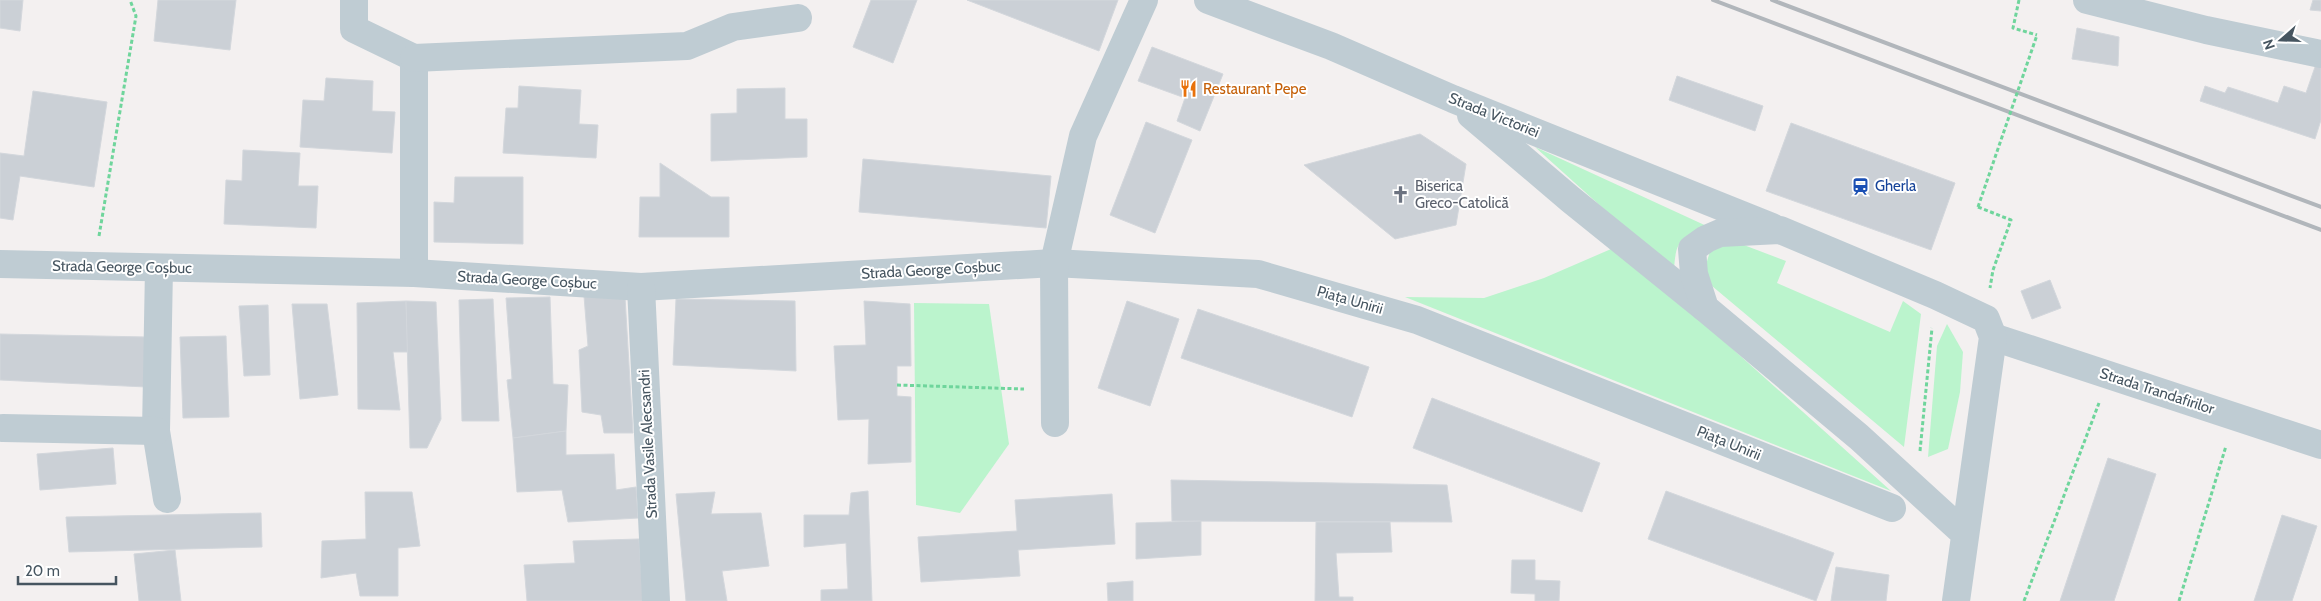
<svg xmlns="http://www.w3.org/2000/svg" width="2321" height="601" viewBox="0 0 2321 601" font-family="Cabin,sans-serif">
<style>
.green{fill:#bbf4cd}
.building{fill:#cbd0d6;stroke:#d3d7dc}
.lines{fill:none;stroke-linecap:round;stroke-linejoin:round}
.path{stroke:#6fd59c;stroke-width:3;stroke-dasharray:4 2.5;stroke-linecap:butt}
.minor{stroke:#bfccd3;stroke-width:28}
.rail{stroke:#b1b6bb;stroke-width:4}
.path-bridge{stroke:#6fd59c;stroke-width:3;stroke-dasharray:4 2.5;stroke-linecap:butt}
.labels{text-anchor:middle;stroke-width:4;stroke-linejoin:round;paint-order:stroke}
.food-label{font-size:15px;fill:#c56008;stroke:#fff;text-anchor:start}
.street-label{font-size:15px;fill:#465560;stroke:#fff}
.worship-label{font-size:15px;fill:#5b616d;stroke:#fff;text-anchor:start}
.transit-label{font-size:15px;fill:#164399;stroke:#fff;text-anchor:start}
</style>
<rect width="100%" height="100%" fill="#f3f0f0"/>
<g class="green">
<path d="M1535 147 1711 228C1680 234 1675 242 1674 272Z"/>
<polygon points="1728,239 1786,261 1777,283 1890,332 1903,301 1921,314 1904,447 1712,286 1705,268 1711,248"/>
<polygon points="1618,246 1891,491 1405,297 1484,298 1544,278"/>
<polygon points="914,303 989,304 1009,444 960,513 916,505"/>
<polygon points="1947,324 1963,352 1960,392 1948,449 1928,457 1937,346"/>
</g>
<g class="building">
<polygon points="0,0 23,0 20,31 0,28"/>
<polygon points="158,0 236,0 230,50 154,41"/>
<polygon points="871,0 917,0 893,63 853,47"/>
<polygon points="967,0 1118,0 1099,51"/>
<polygon points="2313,0 2321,0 2321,11 2310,10"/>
<polygon points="2077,28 2119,37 2118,66 2072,59"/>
<polygon points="1152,47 1223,74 1200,131 1177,121 1185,98 1138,81"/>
<polygon points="2316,64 2321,66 2321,120 2315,139 2200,101 2205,86 2225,93 2228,87 2278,103 2284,86 2306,93"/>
<polygon points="1677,76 1763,106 1755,131 1669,100"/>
<polygon points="326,78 373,81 372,111 395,112 392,153 300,147 303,100 324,101"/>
<polygon points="519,86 581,90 579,124 598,125 596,158 503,153 506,108 518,108"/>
<polygon points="785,88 785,119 807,119 807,157 711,161 711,114 737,113 737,89"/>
<polygon points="33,91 107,102 94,187 20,176 13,220 0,218 0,153 24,156"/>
<polygon points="1146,122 1192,140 1155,233 1110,215"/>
<polygon points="1791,123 1955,183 1931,250 1766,191"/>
<polygon points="1420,134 1466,164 1456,225 1395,239 1304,165"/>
<polygon points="243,150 300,153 298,186 318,186 316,228 224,224 226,180 242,181"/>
<polygon points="863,159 1051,176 1046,228 859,212"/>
<polygon points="660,163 711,197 729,197 729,237 639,237 640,197 660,197"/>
<polygon points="455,177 523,177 523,244 434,242 434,202 454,203"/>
<polygon points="2050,280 2061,308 2032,319 2021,291"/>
<polygon points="584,296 625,297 633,433 604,433 601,415 582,412 579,350 588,346"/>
<polygon points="550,297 553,384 568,385 566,431 513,438 507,380 512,379 506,298"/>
<polygon points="493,299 499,421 462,421 459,300"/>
<polygon points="676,299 795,301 796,371 673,365"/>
<polygon points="406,301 408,352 393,352 400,410 358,409 357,303"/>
<polygon points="406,301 436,302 441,419 427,448 410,448"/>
<polygon points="864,301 910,304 911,366 897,366 897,396 911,397 911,462 868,464 869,419 838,420 834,346 866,345"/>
<polygon points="1127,301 1179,319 1150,406 1098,388"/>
<polygon points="292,304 327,304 338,395 300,399"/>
<polygon points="268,305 270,375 244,376 239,306"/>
<polygon points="1198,309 1369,367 1352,417 1181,358"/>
<polygon points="0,334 147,337 146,387 0,380"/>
<polygon points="226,336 229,417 183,418 180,337"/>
<polygon points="1432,398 1600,463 1582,512 1413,448"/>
<polygon points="566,431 566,455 614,454 616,490 636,487 638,518 568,522 562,490 517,492 513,438"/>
<polygon points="113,448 116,484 40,490 37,454"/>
<polygon points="2108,458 2156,474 2114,601 2060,601"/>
<polygon points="1171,480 1447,485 1452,522 1172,521"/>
<polygon points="868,491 872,601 821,601 821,590 848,589 846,543 804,547 804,515 849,515 851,493"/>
<polygon points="1666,491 1834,553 1816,601 1648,539"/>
<polygon points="365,492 412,492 420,546 398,548 398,596 360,596 356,573 321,578 322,541 366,539"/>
<polygon points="715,492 711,514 761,513 769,566 722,571 727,601 686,601 676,494"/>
<polygon points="1112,494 1115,544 1018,550 1020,576 921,582 918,537 1017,531 1015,500"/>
<polygon points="261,513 262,547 69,552 66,517"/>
<polygon points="2282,515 2317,526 2292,601 2254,601"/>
<polygon points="1201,521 1201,555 1136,559 1136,523"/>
<polygon points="1316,522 1390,522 1392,552 1336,553 1339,597 1353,597 1353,601 1315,601"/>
<polygon points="639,539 643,601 527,601 524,565 575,563 573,541"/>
<polygon points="175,550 181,601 139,601 134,554"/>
<polygon points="1512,560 1535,560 1535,580 1560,581 1559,601 1535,601 1535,594 1511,593"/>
<polygon points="1836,567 1889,575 1886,601 1831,601"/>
<polygon points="1133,581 1133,601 1108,601 1107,583"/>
</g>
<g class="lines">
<g class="path">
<polyline points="2019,0 2013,28 2037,35"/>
<polyline points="1978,207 2011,220 1993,270 1990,288"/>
<polyline points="99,236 136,16 130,0"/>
<polyline points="897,385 1024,389"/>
<polyline points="1920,451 1932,328"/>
<polyline points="2024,601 2099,403"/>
<polyline points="2179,601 2226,446"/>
</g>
<g class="minor">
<polyline points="354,0 354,29 414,58 414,273"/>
<polyline points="1208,0 1331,46 1453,99 1772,227"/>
<polyline points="2087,0 2206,30 2321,54"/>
<polyline points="414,58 687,46 733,27 798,18"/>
<polyline points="1471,115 1570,199 1705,308"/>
<polyline points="0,264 414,273 641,287 1054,263 1258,274 1417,320 1892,508"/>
<polyline points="159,268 156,431 167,499"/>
<polyline points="641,287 656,601"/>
<polyline points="1993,337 2321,445"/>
<polyline points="1055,423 1054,263 1083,136 1144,0"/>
<polyline points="3,428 156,431"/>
<polyline points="1956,601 1993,337 1986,319 1935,295 1780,230 1720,233 1706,239 1692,249 1694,274 1705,308 1859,437 1965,534"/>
</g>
<g class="rail">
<polyline points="1713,0 2321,230"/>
<polyline points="1772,0 2321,207"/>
</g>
<polyline class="path-bridge" points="1978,207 2037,35"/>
</g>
<defs>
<symbol id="restaurant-bare" viewBox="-9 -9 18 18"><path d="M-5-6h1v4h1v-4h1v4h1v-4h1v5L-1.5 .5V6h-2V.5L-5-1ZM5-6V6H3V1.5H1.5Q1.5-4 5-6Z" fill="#e8710a" stroke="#fff" stroke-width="2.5" paint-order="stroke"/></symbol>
<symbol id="station-bare" viewBox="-9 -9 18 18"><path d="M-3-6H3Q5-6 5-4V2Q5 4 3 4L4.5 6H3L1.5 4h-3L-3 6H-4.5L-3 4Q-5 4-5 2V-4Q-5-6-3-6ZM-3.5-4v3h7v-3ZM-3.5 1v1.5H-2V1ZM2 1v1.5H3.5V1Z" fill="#1a4fb4" stroke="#fff" stroke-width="2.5" paint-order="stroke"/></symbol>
<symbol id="church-bare" viewBox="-9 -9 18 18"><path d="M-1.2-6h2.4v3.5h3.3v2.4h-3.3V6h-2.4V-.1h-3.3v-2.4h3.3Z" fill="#6b7280" stroke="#fff" stroke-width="2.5" paint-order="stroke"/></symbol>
</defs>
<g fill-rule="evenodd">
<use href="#restaurant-bare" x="1176" y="76" width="25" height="25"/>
<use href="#station-bare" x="1848" y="174" width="25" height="25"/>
<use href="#church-bare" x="1388" y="182" width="25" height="25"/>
</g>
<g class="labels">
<g class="food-label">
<text x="1203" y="94">Restaurant Pepe</text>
</g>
<g class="street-label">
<text transform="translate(1494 115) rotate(22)" y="5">Strada Victoriei</text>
<text transform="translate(122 267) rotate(1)" y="5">Strada George Coșbuc</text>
<text transform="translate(931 270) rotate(-3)" y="5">Strada George Coșbuc</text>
<text transform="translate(527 280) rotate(3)" y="5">Strada George Coșbuc</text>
<text transform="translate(1350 300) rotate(16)" y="5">Piața Unirii</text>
<text transform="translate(2157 391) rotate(18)" y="5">Strada Trandafirilor</text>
<text transform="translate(1729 443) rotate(22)" y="5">Piața Unirii</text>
<text transform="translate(648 444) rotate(-93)" y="5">Strada Vasile Alecsandri</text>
</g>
<g class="worship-label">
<text x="1415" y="191">Biserica<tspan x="1415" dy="17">Greco-Catolică</tspan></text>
</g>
<g class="transit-label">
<text x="1875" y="191">Gherla</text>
</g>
</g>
<g transform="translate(2281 40) rotate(250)" stroke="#ffffff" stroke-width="4" paint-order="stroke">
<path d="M0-4L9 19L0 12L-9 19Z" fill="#465560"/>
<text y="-8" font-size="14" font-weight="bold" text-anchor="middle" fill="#465560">N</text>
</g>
<path d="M18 576v8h98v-8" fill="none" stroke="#465560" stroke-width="2.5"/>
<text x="25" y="576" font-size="15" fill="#465560" stroke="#ffffff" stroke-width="4" paint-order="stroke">20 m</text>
</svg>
